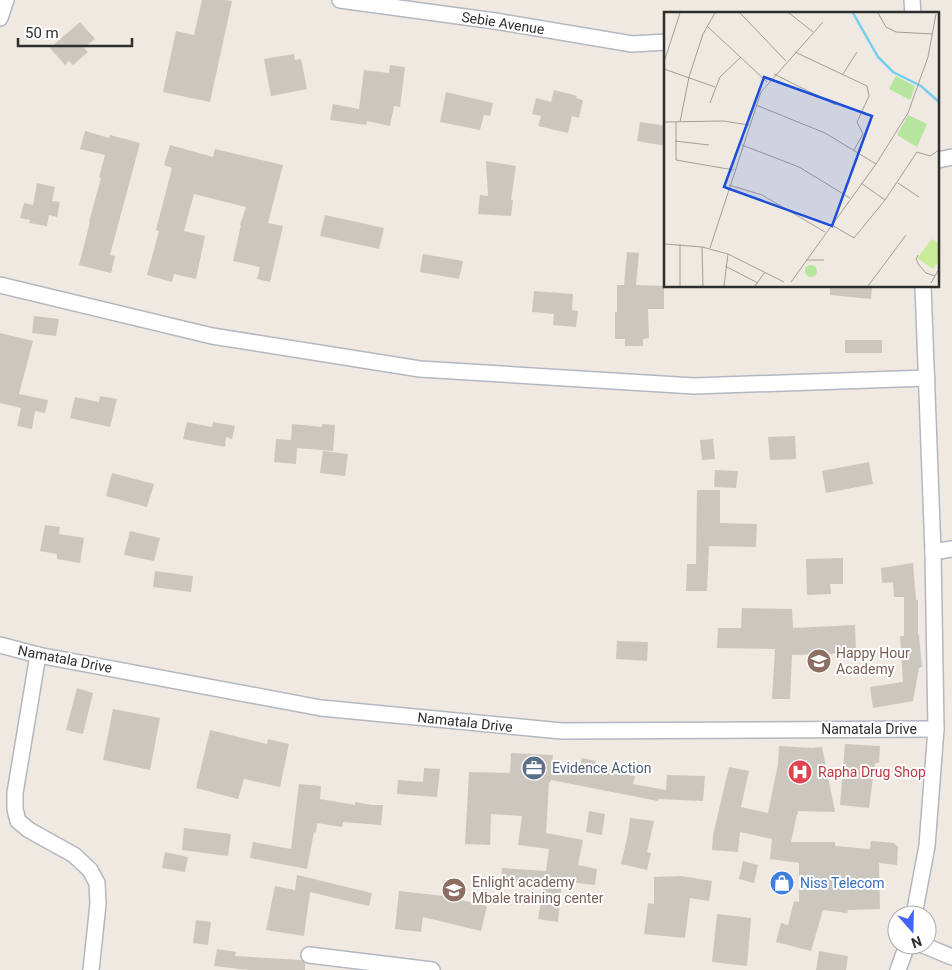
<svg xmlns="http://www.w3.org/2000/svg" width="952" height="970" viewBox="0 0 952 970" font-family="Roboto,sans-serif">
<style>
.building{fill:#cbc7bf}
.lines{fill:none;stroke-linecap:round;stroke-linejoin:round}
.street-casing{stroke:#b4b7c1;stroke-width:18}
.street{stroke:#fff;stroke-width:15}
.labels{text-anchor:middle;stroke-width:4;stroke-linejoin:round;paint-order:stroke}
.street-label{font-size:14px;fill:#2e2e2e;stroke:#fff}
.education-label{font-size:14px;fill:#785e54;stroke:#fff;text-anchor:start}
.service-label{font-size:14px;fill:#4e5e75;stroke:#fff;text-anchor:start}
.health-label{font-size:14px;fill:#be3a42;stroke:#fff;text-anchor:start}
.shop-label{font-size:14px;fill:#366cbe;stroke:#fff;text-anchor:start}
.inset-river{fill:none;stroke:#75cff0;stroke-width:2.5}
.inset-road{fill:none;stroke:#a29e99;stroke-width:1}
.view{fill:#1d4ed8;fill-opacity:0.15;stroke:#1d4ed8;stroke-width:2.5}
.inset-edge{fill:none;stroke:#2e2e2e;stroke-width:2.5}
</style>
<rect width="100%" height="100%" fill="#efe9e1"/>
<g class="building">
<polygon points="202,0 225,0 232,1 210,102 163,92 176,31 194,35"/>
<polygon points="80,22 95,39 84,48 88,52 73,65 69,61 65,65 50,48"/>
<polygon points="294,54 295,60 301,59 307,89 271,96 264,59"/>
<polygon points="390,65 405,67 400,107 394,106 390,126 367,121 366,125 330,120 333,104 359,109 364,70 389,73"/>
<polygon points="554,90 577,96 576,98 583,100 579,118 572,116 568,133 538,126 541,116 532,114 536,98 551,102"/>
<polygon points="446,92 493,103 490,116 484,115 480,130 440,122"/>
<polygon points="640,122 666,126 666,146 637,141"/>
<polygon points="85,131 109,138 110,135 140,143 110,255 115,256 111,273 79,265 90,222 89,222 101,178 99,177 105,155 80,149"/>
<polygon points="170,145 213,157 215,149 283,165 268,223 283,226 270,282 257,279 260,267 233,261 241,225 240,225 246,207 194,194 184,231 205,236 196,279 174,274 172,282 147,275 159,231 156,230 172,168 164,165"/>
<polygon points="486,161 516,166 511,200 513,200 511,216 478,214 480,195 488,196"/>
<polygon points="37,183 55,187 52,201 60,202 57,217 49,215 47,226 29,223 30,220 20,218 24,203 33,205"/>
<polygon points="325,215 384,228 379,249 320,236"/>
<polygon points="627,252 639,253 636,285 664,286 664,309 648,309 649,338 643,339 643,346 625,346 625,339 615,339 615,312 617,312 617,285 624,285"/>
<polygon points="423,254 463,261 459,279 420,272"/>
<polygon points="830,286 872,286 871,299 830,295"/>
<polygon points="534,291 573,294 572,310 578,311 576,327 553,325 554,314 532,312"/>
<polygon points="34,316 59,319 56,336 32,333"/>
<polygon points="0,333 33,341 19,394 48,400 45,413 35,411 32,429 17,426 21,408 0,403"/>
<rect x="845" y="340" width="37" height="13"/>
<polygon points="100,396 117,399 110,427 70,418 75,397 99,402"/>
<polygon points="187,422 212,427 213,422 235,426 232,439 226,437 225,447 183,439"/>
<polygon points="292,424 322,427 322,424 335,425 333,451 297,448 296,464 274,462 276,439 291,440"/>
<polygon points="795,436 796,459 770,460 768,437"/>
<polygon points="713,439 715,459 702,460 700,440"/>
<polygon points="323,451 348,454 345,476 320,473"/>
<polygon points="869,462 873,484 826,493 822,471"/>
<polygon points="715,470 738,471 736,488 714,487"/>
<polygon points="112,473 154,484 147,507 106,496"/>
<polygon points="697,490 720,490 720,523 757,524 756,547 709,546 707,591 686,591 687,564 696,564"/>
<polygon points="45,525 60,527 59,534 84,538 80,563 57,559 57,554 40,551"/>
<polygon points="130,531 160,538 154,561 124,555"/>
<polygon points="843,558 843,584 830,584 831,594 807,595 806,559"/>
<polygon points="913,563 916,600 918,600 918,635 919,635 922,667 919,668 913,701 873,708 870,687 903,682 900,636 904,636 904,597 894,597 893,582 882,583 881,568"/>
<polygon points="155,571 193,576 191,592 153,587"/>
<polygon points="742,608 792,609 793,628 855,625 856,653 792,655 790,699 772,699 775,649 717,648 718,628 741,628"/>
<polygon points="617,641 648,642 647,661 616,659"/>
<polygon points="77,688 93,693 83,734 66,730"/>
<polygon points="113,709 160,718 150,770 103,760"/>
<polygon points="210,730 267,744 268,739 289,744 280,787 244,779 238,799 196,788"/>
<polygon points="845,744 880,746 879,763 875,763 869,808 840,805"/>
<polygon points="779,746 812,748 822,747 835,812 798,811 798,814 797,814 791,842 835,842 835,846 870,849 871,841 894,843 898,847 897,865 879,863 880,909 848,910 847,913 823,910 811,951 776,942 781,923 788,925 794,901 799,902 799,863 770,859 772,839 740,832 738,852 712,850 713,835 729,767 749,771 741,807 768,813 778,764"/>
<polygon points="511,753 553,755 552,762 580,768 582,758 596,761 594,770 621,775 622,774 635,776 633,784 666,790 667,775 705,776 703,801 658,799 658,801 551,780 551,782 549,782 546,833 583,840 578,865 597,869 595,885 562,881 558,922 538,919 544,884 501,881 502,868 546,871 549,849 518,845 522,816 491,814 490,845 465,844 469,772 510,773"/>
<polygon points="424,768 440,769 437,797 397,794 398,780 423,782"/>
<polygon points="299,784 321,786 320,799 355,805 355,802 372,805 383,805 381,825 343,822 342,827 317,823 316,833 314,832 307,869 250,858 253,842 291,849"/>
<polygon points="589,811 605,814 602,835 586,832"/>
<polygon points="630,818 654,821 647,852 651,853 647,870 621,864 628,834"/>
<polygon points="184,828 231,834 228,856 182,850"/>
<polygon points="165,852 188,857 185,872 162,868"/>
<polygon points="743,861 758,865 754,883 739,879"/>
<polygon points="297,875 372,893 369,906 310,892 304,936 266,930 275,886 295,890"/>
<polygon points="681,876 712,881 709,901 690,898 685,938 644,934 648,903 654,904 654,877"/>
<polygon points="399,891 444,896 487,906 481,931 423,917 421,932 395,929"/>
<polygon points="717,914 751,918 747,966 712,962"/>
<polygon points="196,920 211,922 208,945 193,943"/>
<polygon points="217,949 236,952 235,956 301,960 305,963 305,970 249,970 214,966"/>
<polygon points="819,951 848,956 846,970 816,970"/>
</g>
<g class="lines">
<defs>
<g id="street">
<polyline points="340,0 495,21 632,44 666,42"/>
<polyline points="912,0 913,14"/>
<polyline points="0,18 6,0"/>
<polyline points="938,160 952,157"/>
<polyline points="0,285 212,336 420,369 694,386 927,378"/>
<polyline points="933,552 952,549"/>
<polyline points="0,645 38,655 321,708 562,731 936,729"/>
<polyline points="38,655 15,793 15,809 18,821 29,830 74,855 90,870 97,883 98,904 91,970"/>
<polyline points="914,915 927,846 936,729 933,552 923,286"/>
<polyline points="923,945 952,957"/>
<polyline points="309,955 432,970"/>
<polyline points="898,970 907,945"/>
</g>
</defs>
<use href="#street" class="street-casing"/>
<use href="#street" class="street"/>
</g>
<defs>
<symbol id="school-disc" viewBox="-11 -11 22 22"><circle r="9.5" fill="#8d6e63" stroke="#fff"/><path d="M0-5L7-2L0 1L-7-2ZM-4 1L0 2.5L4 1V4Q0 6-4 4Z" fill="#fff"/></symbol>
<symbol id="office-disc" viewBox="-11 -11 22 22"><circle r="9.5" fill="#5c6f8a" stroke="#fff"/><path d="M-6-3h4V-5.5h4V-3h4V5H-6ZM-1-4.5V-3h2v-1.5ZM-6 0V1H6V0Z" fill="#fff"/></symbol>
<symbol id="hospital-disc" viewBox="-11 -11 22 22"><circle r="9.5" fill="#e0444e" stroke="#fff"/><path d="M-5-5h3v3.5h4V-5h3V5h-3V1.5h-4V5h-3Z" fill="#fff"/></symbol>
<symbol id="shop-disc" viewBox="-11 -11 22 22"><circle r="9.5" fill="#3f7fe0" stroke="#fff"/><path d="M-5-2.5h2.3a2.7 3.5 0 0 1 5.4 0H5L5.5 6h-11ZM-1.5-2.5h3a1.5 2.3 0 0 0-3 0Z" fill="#fff"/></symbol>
</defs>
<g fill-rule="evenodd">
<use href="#school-disc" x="805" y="647" width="28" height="28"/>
<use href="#office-disc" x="520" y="754" width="28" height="28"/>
<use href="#hospital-disc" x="786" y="758" width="28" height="28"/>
<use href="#shop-disc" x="768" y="869" width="28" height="28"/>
<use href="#school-disc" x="440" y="876" width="28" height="28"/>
</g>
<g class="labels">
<g class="street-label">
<text transform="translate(503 23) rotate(9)" y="5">Sebie Avenue</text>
<text transform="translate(65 659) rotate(11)" y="5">Namatala Drive</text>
<text transform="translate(465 722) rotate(6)" y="5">Namatala Drive</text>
<text x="869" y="734">Namatala Drive</text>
</g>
<g class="education-label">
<text x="836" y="658">Happy Hour<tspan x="836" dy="16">Academy</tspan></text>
<text x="472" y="887">Enlight academy<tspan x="472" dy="16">Mbale training center</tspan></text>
</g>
<g class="service-label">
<text x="552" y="773">Evidence Action</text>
</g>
<g class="health-label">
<text x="818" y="777">Rapha Drug Shop</text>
</g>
<g class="shop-label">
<text x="800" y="888">Niss Telecom</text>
</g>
</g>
<g transform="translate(664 12)">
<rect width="275" height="275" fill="#efe9e1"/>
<path d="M232 64 251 74 246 88 225 77ZM244 103 263 112 253 135 233 123ZM141 259a6 6 0 1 1 12 0a6 6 0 1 1-12 0Z" fill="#b6e59e"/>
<path d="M268 227 275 232V249L269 257 253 246Z" fill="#c9ec9a"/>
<path class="inset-river" d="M189 1 214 45 229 60 257 74 275 90"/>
<path class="inset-road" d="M76 1 122 49M125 1 149 20M214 1 222 15 232 20 269 22M43 14 103 70M131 40 203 74 205 84 193 110 199 122 190 138M0 50 16 1M0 57 51 75M110 62 172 93M179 62 193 40M46 91 56 65 77 45M92 93 161 121 212 152M0 110 59 109 85 113M12 110V148L70 158M16 110 25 65 39 22 51 1M11 129 45 133M78 133 135 155 186 186M197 171 221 188 253 140 266 144 275 138M234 171 255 185M65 173 98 183 161 220M168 213 190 226 221 188M0 232 38 235 64 242 120 270M38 235 39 274M46 236 97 80 159 10M254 243 252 247 255 253 262 261 271 264M142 248H160M61 254 94 271M127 270 212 152 244 101 264 45 272 2M267 271 275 257M16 274V232M60 274 64 242M91 274 101 260M204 274 242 223"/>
<path class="view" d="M100 65 208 104 168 214 60 175Z"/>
<rect width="275" height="275" class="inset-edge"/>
</g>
<g transform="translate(912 930) rotate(160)"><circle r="24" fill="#ffffff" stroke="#ababab"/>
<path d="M0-4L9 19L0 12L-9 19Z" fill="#4264fb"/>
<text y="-8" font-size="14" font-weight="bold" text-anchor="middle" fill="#2e2e2e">N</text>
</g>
<path d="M18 38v8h114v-8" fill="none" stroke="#2e2e2e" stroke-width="2.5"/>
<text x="25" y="38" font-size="15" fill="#2e2e2e" stroke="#ffffff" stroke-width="4" paint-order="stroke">50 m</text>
</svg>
